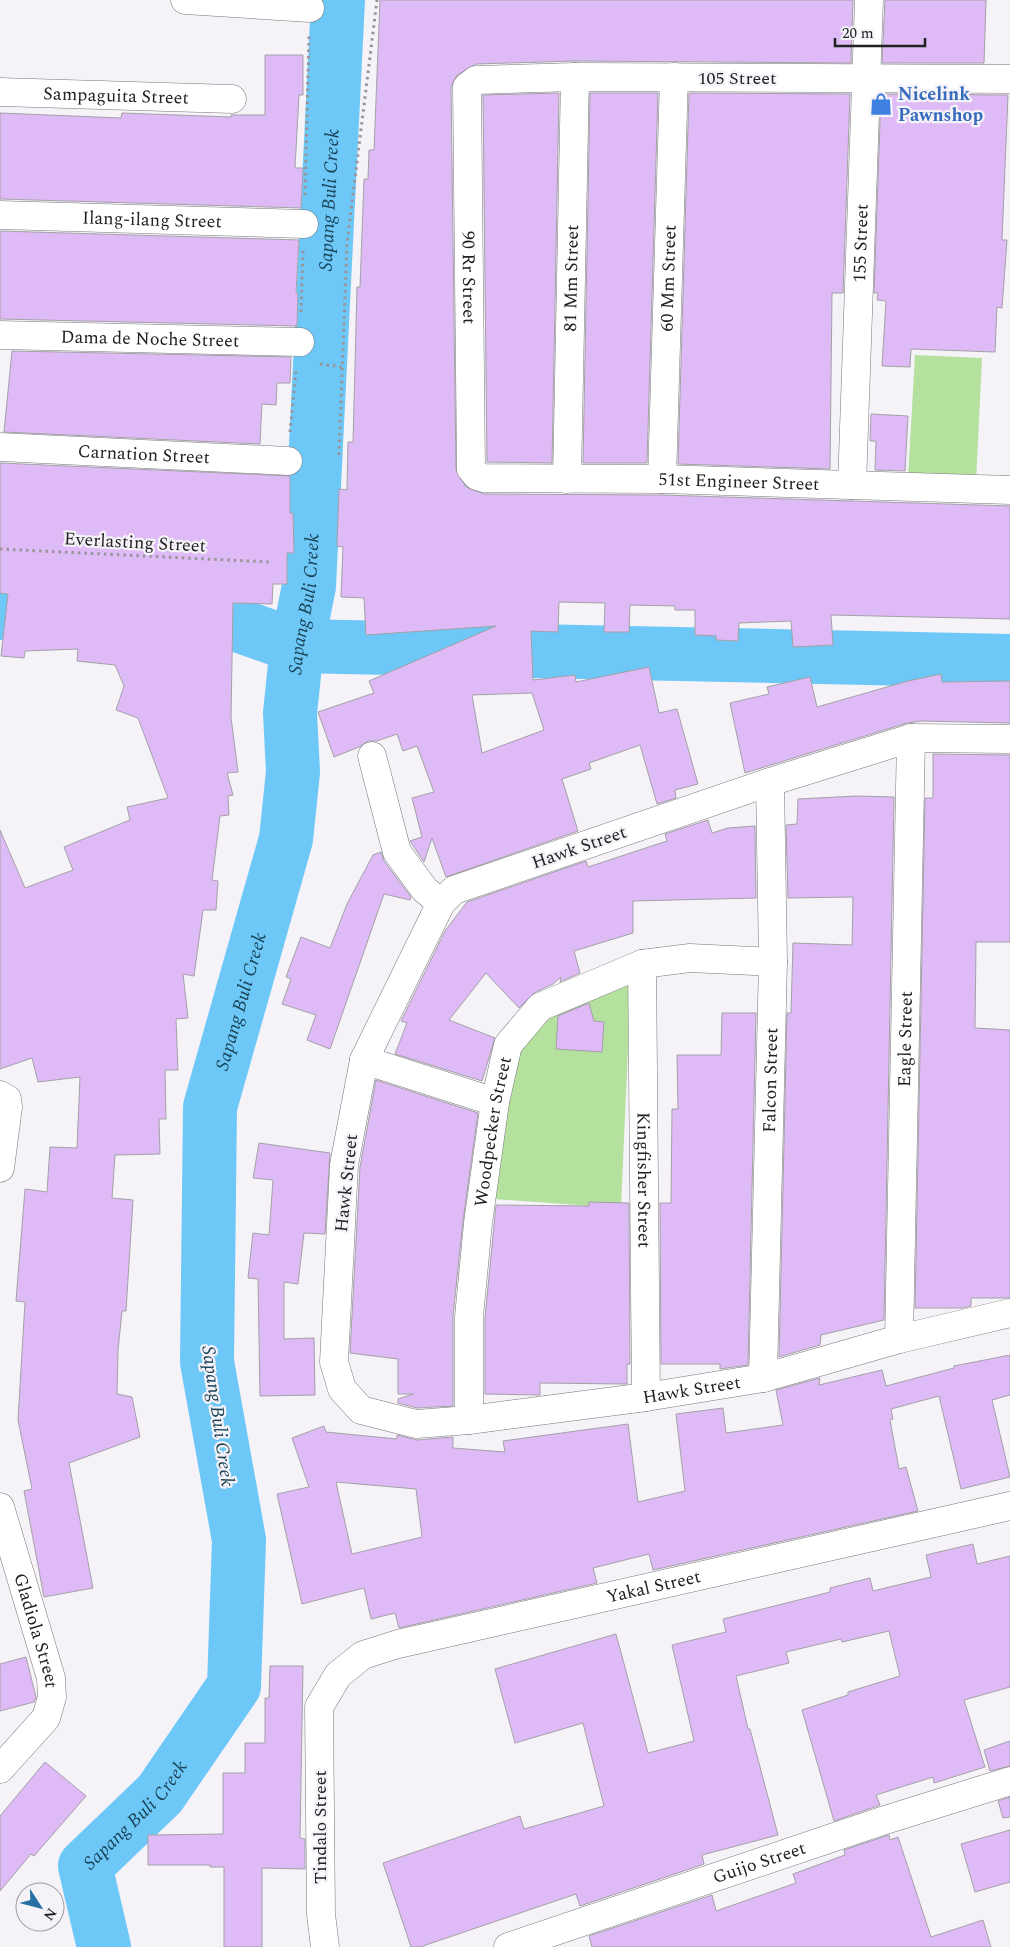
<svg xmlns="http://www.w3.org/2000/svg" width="1010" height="1947" viewBox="0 0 1010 1947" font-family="Spectral,serif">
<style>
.green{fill:#b5e19e}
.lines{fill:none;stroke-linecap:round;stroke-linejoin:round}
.river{stroke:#6dc8f8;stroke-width:54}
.building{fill:#debbf6;stroke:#a3a1a6;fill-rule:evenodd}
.minor-casing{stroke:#79767b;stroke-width:29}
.path{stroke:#979599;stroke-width:3;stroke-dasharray:2.5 4;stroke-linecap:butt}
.minor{stroke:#fff;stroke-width:28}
.labels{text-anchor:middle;stroke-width:4.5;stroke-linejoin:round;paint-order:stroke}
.street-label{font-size:18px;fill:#212022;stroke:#f5f2f8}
.shop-label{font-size:18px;font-weight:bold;fill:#366cbe;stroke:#f5f2f8;text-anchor:start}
.water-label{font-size:19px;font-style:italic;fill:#1b4357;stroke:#f5f2f8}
</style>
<rect width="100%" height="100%" fill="#f5f2f8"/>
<g class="green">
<polygon points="915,355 982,358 976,482 908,479"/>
<polygon points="631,979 621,1208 494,1199 517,1050 549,1015"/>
</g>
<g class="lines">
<g class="river">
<polyline points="0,613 80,616"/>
<polyline points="160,617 209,615 297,646 1010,661"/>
<path id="s1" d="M104 1947 85 1866 160 1794 234 1686 239 1540 207 1362 210 1107 286 839 293 772 290 713 297 646 309 586 338 0"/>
</g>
</g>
<g class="building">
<path d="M380 0H853L851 63 575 61 476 64 457 75 451 87 456 470 466 487 484 494 662 495 1010 506V619L831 615 833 645 793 647 791 621 739 623 738 641 716 640V636L695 635V610H675V606L630 605 629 632H604L605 603 559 602 558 632 531 631 533 680 575 675 576 682 649 667 659 713 677 709 698 784 675 790 676 798 657 804 640 745 589 763 591 769 562 779 578 831 446 877 432 838 424 862 410 841 422 837 412 798 434 792 417 746 403 751 397 734 377 741H368L359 747 334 757 318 712 374 693 369 681 496 626 366 635 364 598 341 597 343 547 337 546 339 489 347 490 348 442H353L357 287H360L364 179H368L369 150H374ZM532 693 544 730 482 753 472 695Z"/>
<polygon points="885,0 986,0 984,63 882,63"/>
<polygon points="265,55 303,55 303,95 299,95 295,168 303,168 301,208 0,199 0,113 121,118 122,113 231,117 231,115 265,115"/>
<polygon points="559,93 552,463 487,462 483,95"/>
<polygon points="590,93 658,93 647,463 583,463"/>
<polygon points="689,93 850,94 843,293 832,293 830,469 678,464"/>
<polygon points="881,94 1008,95 1002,240 1007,240 1002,308 997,307 995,352 911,349 910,367 882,366 886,301 877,300 878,293 874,293"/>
<polygon points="0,231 299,240 296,293 298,293 297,326 0,319"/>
<polygon points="12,351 291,357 290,383 277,383 276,405 262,404 260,444 4,432"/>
<polygon points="871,414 908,416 905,471 875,470 876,441 870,441"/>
<polygon points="0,463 290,476 290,513 293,513 294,553 287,553 287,584 273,584 272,604 233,603 231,717 238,772 227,773 233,795 228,796 229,815 220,816 212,880 218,881 216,910 203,910 194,976 183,974 188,1018 176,1019 178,1070 165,1070 166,1119 159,1119 160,1154 115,1155 112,1198 133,1200 126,1311 122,1311 118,1350 117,1394 132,1397 140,1437 69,1463 93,1588 44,1597 24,1491 32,1489 18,1420 25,1302 16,1301 25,1189 47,1192 50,1147 77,1148 80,1077 38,1082 32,1058 0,1069 0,830 25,888 73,870 64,847 130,820 127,807 168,798 138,718 116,710 124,686 115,665 77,661 78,649 25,651 24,658 1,656 8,594 0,593"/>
<polygon points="941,674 942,682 1010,681 1010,723 921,721 907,723 745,773 730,703 769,694 767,687 810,677 817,707 908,681"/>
<polygon points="933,754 1010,755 1010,942 976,942 975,1028 1010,1030 1010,1298 971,1298 971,1306 963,1308 915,1308 925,798 933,798"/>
<polygon points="856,796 894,797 884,1320 821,1335 820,1345 779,1357 787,1013 791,1013 793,943 852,945 853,897 788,898 786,825 797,824 798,799"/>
<polygon points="708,820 712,833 728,828 755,826 756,898 633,901 633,933 574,951 580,973 560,982 561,977 553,984 534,993 519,1008 486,973 449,1020 495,1038 482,1081 395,1054 407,1023 401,1021 445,931 467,902 586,861 588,867 667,841 665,834"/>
<polygon points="381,852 384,861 411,897 410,900 384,894 330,1049 307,1040 316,1015 282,1004 291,979 286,977 301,937 330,948 347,904 373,855"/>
<polygon points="589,1003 594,1021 604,1022 602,1052 556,1049 558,1016"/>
<polygon points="722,1013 756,1013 748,1365 720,1369 720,1364 661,1364 660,1203 671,1203 672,1109 678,1109 677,1055 721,1055"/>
<polygon points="376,1080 478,1113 463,1221 453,1316 453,1406 417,1408 398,1403 398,1399 413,1394 398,1394 398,1359 350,1353 360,1167"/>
<polygon points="259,1143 330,1153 325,1234 304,1233 298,1284 284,1282 284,1339 314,1338 315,1395 260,1396 258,1279 248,1278 253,1233 269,1235 273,1180 253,1178"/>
<polygon points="589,1202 629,1203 630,1364 627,1364 627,1384 540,1383 540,1395 485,1394 485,1318 496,1205 589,1206"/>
<path d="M1010 1355V1395L992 1400 1010 1477 961 1489 939 1396 891 1409 893 1419 890 1420 899 1469 906 1467 918 1511 653 1570 649 1554 593 1568 597 1583 399 1628 395 1613 371 1619 364 1588 302 1604 277 1494 309 1487 292 1438 324 1426 326 1432 397 1439V1435L417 1440 453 1437V1448L505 1452 503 1441 628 1424 638 1502 685 1491 676 1414 723 1408 726 1433 783 1425 776 1390 820 1378 819 1385 882 1370 886 1386 954 1368V1366ZM336 1482 416 1489 422 1537 352 1554Z"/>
<polygon points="973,1544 977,1564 1010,1556 1010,1687 964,1700 985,1767 934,1783 933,1777 876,1795 880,1805 834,1821 802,1710 848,1695 848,1692 900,1676 889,1631 842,1642 841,1639 786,1652 789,1663 736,1676 748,1729 750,1729 778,1835 702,1855 704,1864 580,1906 576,1894 420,1947 411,1947 383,1863 520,1816 524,1829 604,1806 583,1723 515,1743 495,1669 616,1634 648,1753 694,1741 672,1645 726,1632 723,1619 830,1592 830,1588 870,1578 873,1591 931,1577 926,1555"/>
<polygon points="26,1657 36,1697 34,1702 0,1711 0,1664"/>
<polygon points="270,1666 303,1666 300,1838 305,1839 305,1869 262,1868 262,1947 224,1947 224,1867 210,1867 210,1865 148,1865 148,1835 223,1834 223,1773 245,1773 245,1743 265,1743 265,1698 269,1698"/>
<polygon points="1010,1741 1010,1766 990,1771 984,1750"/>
<polygon points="45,1762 86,1796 34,1856 31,1854 0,1891 0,1816"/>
<polygon points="1010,1797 1010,1817 1003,1818 998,1801"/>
<polygon points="1010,1830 1010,1882 975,1892 961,1844"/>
<polygon points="889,1835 890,1840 898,1837 931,1937 983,1920 991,1947 592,1947 589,1936 712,1895 716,1911 796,1883 793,1874 845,1855 844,1850"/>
</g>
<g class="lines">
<defs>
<g id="minor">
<polyline points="185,0 310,8"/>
<path id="s2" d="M1010 79 575 77 476 80 467 87 471 469 477 476 484 478 662 479 1010 490"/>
<path id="s3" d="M0 92 232 99"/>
<path id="s4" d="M0 215 304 224"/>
<path id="s5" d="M0 335 300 342"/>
<path id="s6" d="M0 447 288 461"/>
<path id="s7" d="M567 479 575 77"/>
<path id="s8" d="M662 479 674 77"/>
<path id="s9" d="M852 485 869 0"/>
<path id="s10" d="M1010 739 911 738 770 782 454 890 441 903 364 1060 344 1165 334 1362 342 1389 361 1410 416 1424 469 1420 646 1397 763 1378 899 1339 1010 1313"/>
<polyline points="372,756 397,852 425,890 441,903"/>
<path id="s11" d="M642 964 646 1397"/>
<polyline points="364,1060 495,1102"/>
<polyline points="0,1095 7,1099 8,1107 0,1168"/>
<path id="s12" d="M899 1339 911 738"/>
<path id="s13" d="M763 1378 773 962 770 782"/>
<path id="s14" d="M469 1420V1317L478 1223 495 1102 508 1045 540 1007 642 964 690 958 773 962"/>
<path id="s15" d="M0 1507 51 1678 52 1697 46 1718 0 1769"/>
<path id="s16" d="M325 1947 321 1914 319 1707 338 1675 363 1655 398 1644 1010 1506"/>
<path id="s17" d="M508 1947 882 1821 1010 1781"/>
</g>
</defs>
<use href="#minor" class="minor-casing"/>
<g class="path">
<polyline points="305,195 309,36"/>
<polyline points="301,312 303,251"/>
<polyline points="320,364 342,367"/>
<polyline points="290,432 296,371"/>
<polyline points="339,455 347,243 377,0"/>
<polyline points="0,549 269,562"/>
</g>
<use href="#minor" class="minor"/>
</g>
<defs>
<symbol id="shop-bare" viewBox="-9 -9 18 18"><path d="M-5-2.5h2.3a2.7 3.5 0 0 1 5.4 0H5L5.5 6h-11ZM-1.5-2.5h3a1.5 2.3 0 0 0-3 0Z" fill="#3f7fe0" stroke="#f5f2f8" stroke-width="2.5" paint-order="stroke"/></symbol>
</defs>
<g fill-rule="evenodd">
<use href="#shop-bare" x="865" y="88" width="32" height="32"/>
</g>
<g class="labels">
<g class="street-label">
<text x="737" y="84">105 Street</text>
<text dy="6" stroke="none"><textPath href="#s3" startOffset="116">Sampaguita Street</textPath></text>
<text dy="6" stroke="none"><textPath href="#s4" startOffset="152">Ilang-ilang Street</textPath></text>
<text dy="6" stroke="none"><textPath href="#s9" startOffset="242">155 Street</textPath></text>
<text dy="6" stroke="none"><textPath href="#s2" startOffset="736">90 Rr Street</textPath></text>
<text dy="6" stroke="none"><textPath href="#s7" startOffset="201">81 Mm Street</textPath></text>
<text dy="6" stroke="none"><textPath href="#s8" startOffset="201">60 Mm Street</textPath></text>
<text dy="6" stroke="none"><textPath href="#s5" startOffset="150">Dama de Noche Street</textPath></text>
<text dy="6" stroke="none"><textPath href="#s6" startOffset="144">Carnation Street</textPath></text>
<text dy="6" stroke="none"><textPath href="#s2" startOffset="1199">51st Engineer Street</textPath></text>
<text transform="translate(135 542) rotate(3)" y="6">Everlasting Street</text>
<text transform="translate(579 847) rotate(-19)" y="6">Hawk Street</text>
<text dy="6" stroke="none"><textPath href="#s12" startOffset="300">Eagle Street</textPath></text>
<text dy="6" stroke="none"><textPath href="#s13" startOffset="298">Falcon Street</textPath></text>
<text dy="6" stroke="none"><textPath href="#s14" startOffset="290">Woodpecker Street</textPath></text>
<text dy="6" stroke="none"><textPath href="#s11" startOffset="216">Kingfisher Street</textPath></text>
<text transform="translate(346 1183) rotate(-84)" y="6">Hawk Street</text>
<text dy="6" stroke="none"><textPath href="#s10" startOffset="1469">Hawk Street</textPath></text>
<text dy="6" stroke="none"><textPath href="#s16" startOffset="608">Yakal Street</textPath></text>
<text dy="6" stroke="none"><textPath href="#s15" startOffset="129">Gladiola Street</textPath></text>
<text transform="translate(320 1827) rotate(-90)" y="6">Tindalo Street</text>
<text dy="6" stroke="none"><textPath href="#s17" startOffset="265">Guijo Street</textPath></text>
</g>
<g class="shop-label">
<text x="898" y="100">Nicelink<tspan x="898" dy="21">Pawnshop</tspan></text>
</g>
<g class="water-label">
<text dy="7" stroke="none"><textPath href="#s1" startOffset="1820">Sapang Buli Creek</textPath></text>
<text dy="7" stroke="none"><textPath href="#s1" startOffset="1415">Sapang Buli Creek</textPath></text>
<text dy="7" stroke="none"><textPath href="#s1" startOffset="1010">Sapang Buli Creek</textPath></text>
<text transform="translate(219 1416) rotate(82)" y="7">Sapang Buli Creek</text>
<text dy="7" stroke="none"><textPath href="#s1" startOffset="155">Sapang Buli Creek</textPath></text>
</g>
</g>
<g transform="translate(40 1907) rotate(126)"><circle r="24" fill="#f5f2f8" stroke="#a09ea2"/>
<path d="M0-4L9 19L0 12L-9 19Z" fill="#2770a4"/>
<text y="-8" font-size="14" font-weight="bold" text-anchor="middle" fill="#212022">N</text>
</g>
<path d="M835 38v8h90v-8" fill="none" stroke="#212022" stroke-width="2.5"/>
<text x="842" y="38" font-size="15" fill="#212022" stroke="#f5f2f8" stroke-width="4" paint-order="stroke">20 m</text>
</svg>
